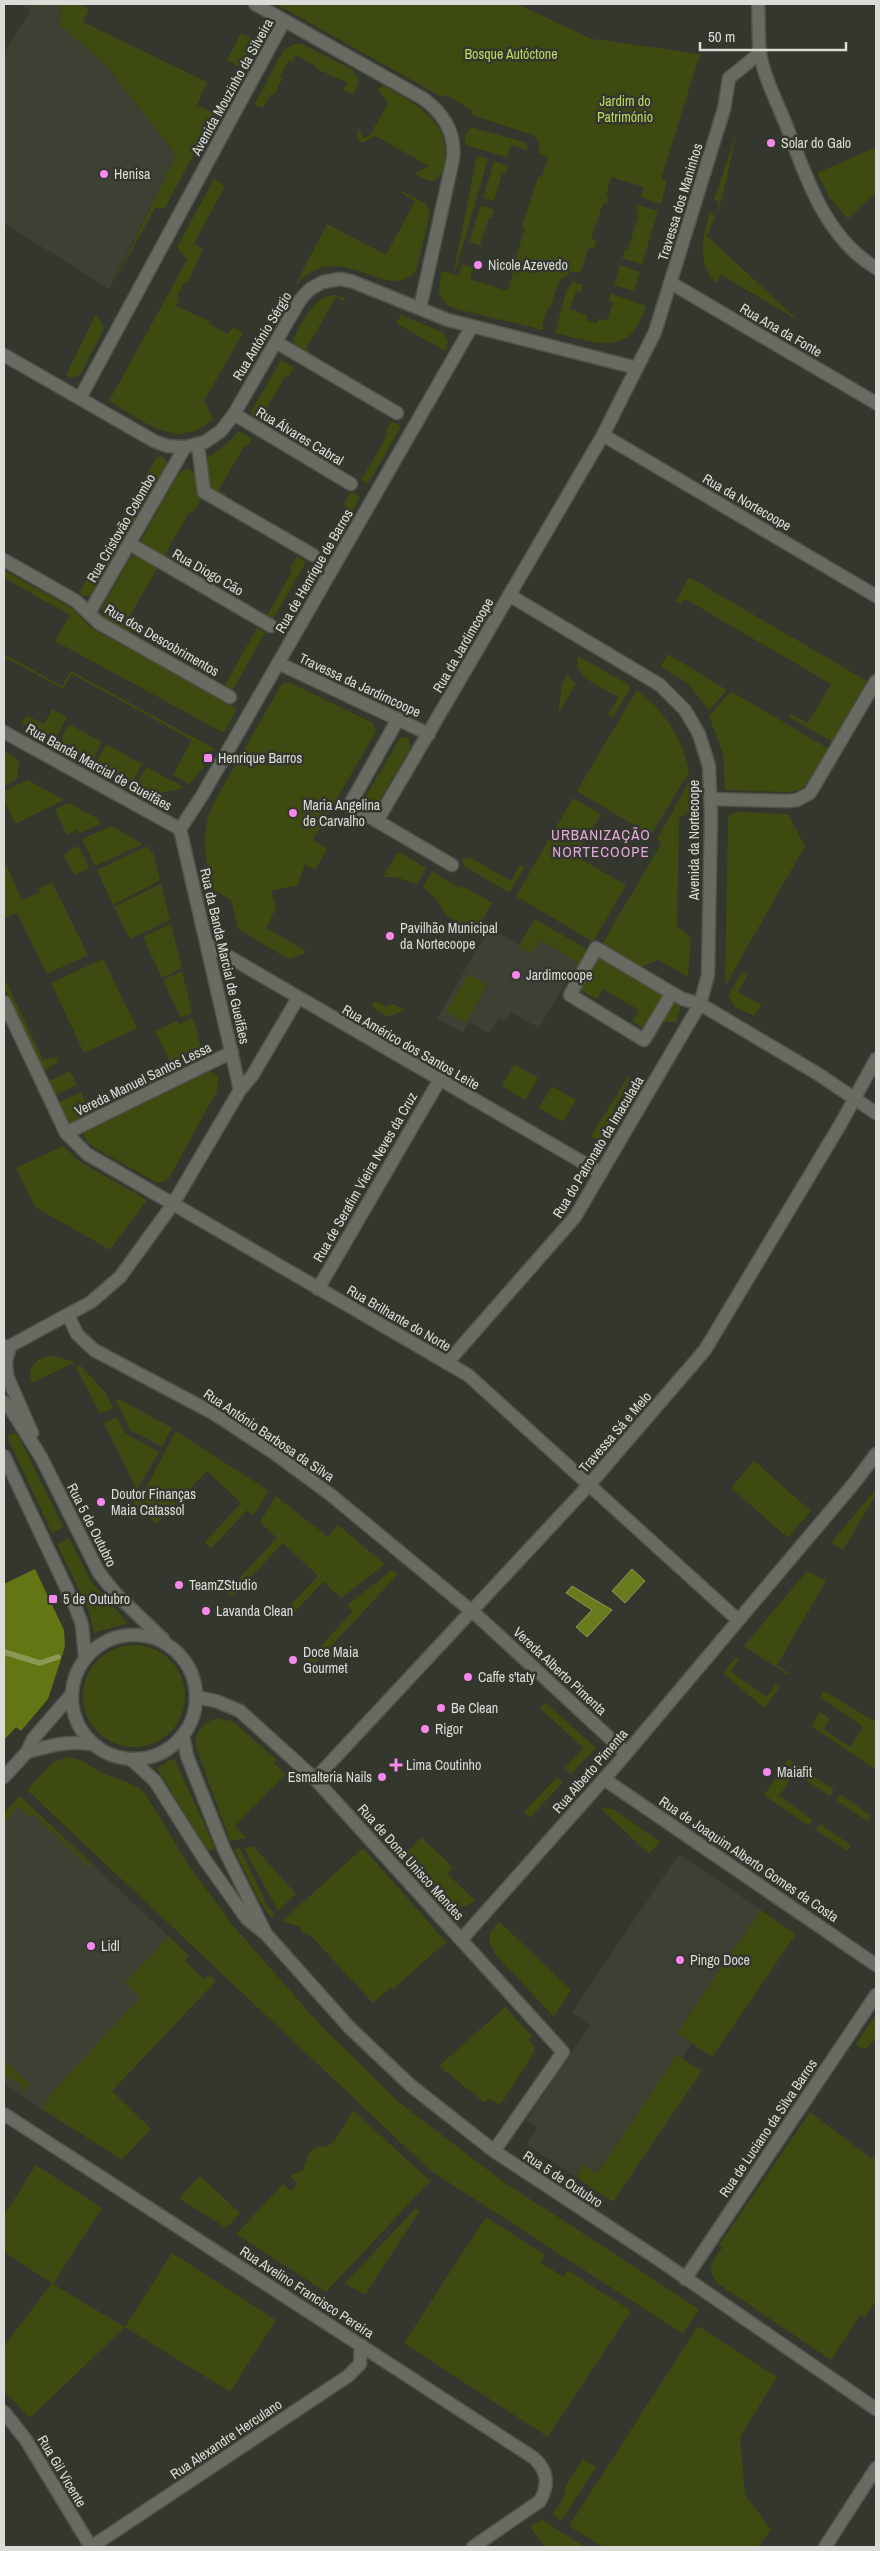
<svg xmlns="http://www.w3.org/2000/svg" width="880" height="2551" viewBox="0 0 880 2551" font-family="'Archivo Narrow',sans-serif">
<style>
.built{fill:#3d4133}
.green{fill:#3d4a10}
.forest{fill:#627614}
.water{fill:#687c1d;stroke:#8a9955}
.lines{fill:none;stroke-linecap:round;stroke-linejoin:round}
.stream{stroke:#8a9955;stroke-width:5.5}
.minor-casing{stroke:#51534c;stroke-width:15}
.secondary-casing{stroke:#51534c;stroke-width:15}
.minor{stroke:#686b61;stroke-width:12}
.secondary{stroke:#686b61;stroke-width:12}
.poi-dot{fill:#f788eb;stroke:#34372e;stroke-width:2}
.labels{text-anchor:middle;stroke-width:5;stroke-linejoin:round;paint-order:stroke}
.park-label{font-size:14px;fill:#bbd962;stroke:#34372e}
.street-label{font-size:14px;fill:#dadcd7;stroke:#34372e}
.poi-label{font-size:14px;fill:#dadcd7;stroke:#34372e;text-anchor:start}
.neighbourhood-label{font-size:15px;letter-spacing:1px;fill:#e5a7dc;stroke:#34372e}
</style>
<rect width="100%" height="100%" fill="#34372e"/>
<g class="built">
<polygon points="19,4 61,4 60,25 107,66 176,155 109,289 4,223 4,52 31,10"/>
<polygon points="490,927 532,954 540,940 578,962 539,1028 511,1012 506,1021 499,1018 489,1034 469,1022 463,1033 437,1018"/>
<polygon points="20,1796 189,1956 44,2111 4,2083 4,1813"/>
<polygon points="679,1854 761,1910 677,2033 692,2043 682,2058 677,2055 596,2174 584,2166 576,2177 526,2144 537,2128 526,2120 590,2025 572,2012"/>
</g>
<g class="green">
<polygon points="61,4 79,4 89,9 83,22 207,82 197,105 215,114 165,208 155,208 110,290 176,155 107,66 60,25"/>
<polygon points="276,4 517,4 594,40 595,39 700,54 661,179 667,181 661,204 641,197 644,187 611,177 606,196 609,197 607,204 603,203 591,239 597,241 594,248 589,247 581,272 571,272 559,281 550,309 547,309 542,326 544,327 543,330 453,308 446,304 439,293 441,271 459,276 462,264 473,268 470,279 508,291 513,272 509,270 511,263 514,264 525,228 522,227 538,176 542,177 548,157 539,154 539,143 533,135 471,115 472,111 447,95 442,97"/>
<polygon points="241,33 255,40 241,67 227,61"/>
<polygon points="293,44 302,44 353,70 359,80 354,94 343,90 347,83 315,68 315,66 296,55 292,62 289,60 280,76 283,78 274,95 271,94 263,108 254,105 283,51"/>
<path d="M382 86H385C413 103 450 120 445 160 444 167 442 176 436 180L429 181 414 174 429 166 375 136 362 143 357 138 358 127 363 138 370 135 388 103 378 90Z"/>
<polygon points="471,127 527,143 527,150 511,145 507,157 466,145 464,136"/>
<path d="M737 132 722 199 707 236 799 321 721 275 716 283C697 263 702 237 710 213L715 215 719 202 714 200Z"/>
<polygon points="876,147 876,193 848,219 830,198 817,173"/>
<polygon points="477,156 488,159 456,269 454,269"/>
<polygon points="494,161 508,166 505,174 502,173 494,201 483,198"/>
<path d="M214 179 225 186 194 244 203 249 188 283 185 282 177 296 180 298 176 306 209 321V324L228 334 233 327 243 333 204 401 213 419C177 453 143 420 109 401L187 260 177 247Z"/>
<path d="M402 191 426 204 430 213 416 271C387 306 337 231 293 289L327 224 386 255 415 201 401 193Z"/>
<polygon points="481,205 494,210 492,217 489,217 480,245 469,242"/>
<polygon points="638,205 658,211 642,264 622,258 625,249 628,249 639,214 636,213"/>
<polygon points="620,265 640,272 634,291 614,285"/>
<path d="M573 282 583 285 581 292 576 291 570 309 587 315 586 320 597 323 599 318 607 321 613 303 609 301 611 293 646 306C630 359 596 343 555 333L567 289Z"/>
<path d="M333 295 346 298 344 301 336 297 306 349 312 353 310 355 295 346 293 339C304 321 311 299 333 295Z"/>
<path d="M96 314 104 328 81 373C76 378 72 379 66 375Z"/>
<polygon points="401,315 444,333 448,342 445,351 396,323"/>
<polygon points="281,360 294,367 289,376 286,375 261,418 265,422 264,425 254,419 251,412"/>
<polygon points="392,421 401,426 368,484 361,480 388,434 386,432"/>
<polygon points="239,431 252,438 247,447 244,446 219,490 226,495 225,497 210,488 206,459 229,442"/>
<polygon points="161,456 166,460 166,466 92,595 86,597 79,593 156,458"/>
<path d="M187 468C197 471 202 491 199 501 199 504 195 509 193 512L190 511 165 554 173 559 171 562 142 544 141 540 179 473Z"/>
<polygon points="351,492 360,497 328,553 321,549 346,506 344,504"/>
<polygon points="137,555 158,567 124,626 132,631 131,633 103,617 101,609 130,558"/>
<polygon points="297,556 306,562 273,619 267,615 293,570 290,568"/>
<polygon points="4,570 73,609 90,627 237,709 224,733 55,641 70,615 4,578"/>
<polygon points="689,577 867,681 832,742 789,717 791,714 808,723 831,684 685,599 681,604 676,601"/>
<polygon points="257,628 265,633 232,691 224,687"/>
<polygon points="4,654 62,686 71,671 215,749 213,752 210,750 202,764 205,766 204,768 189,784 173,775 192,740 72,674 63,689 4,657"/>
<polygon points="668,654 727,690 709,710 687,683 661,666"/>
<path d="M578 656 629 685 630 688 613 718 608 715 619 697C605 689 571 677 578 656Z"/>
<polygon points="567,674 576,684 558,714 562,685"/>
<path d="M284 683H291L373 723 376 731 313 840 327 849 315 870 305 864 298 885 271 891 276 908 266 928 306 951 304 954 288 959 238 929 231 900 213 889C205 858 200 834 213 804L280 687Z"/>
<path d="M637 690C664 710 683 739 689 772L651 835 577 791Z"/>
<polygon points="731,691 829,749 809,782 800,790 789,792 725,790 723,754 709,716"/>
<polygon points="52,709 67,717 55,740 22,723 26,715 44,724"/>
<polygon points="69,724 102,742 92,761 59,743"/>
<polygon points="401,737 408,738 411,747 375,809 370,812 363,809 362,802"/>
<polygon points="106,744 142,764 132,783 96,763"/>
<polygon points="4,751 19,760 17,779 4,786"/>
<path d="M146 767 184 787C167 794 152 794 136 785Z"/>
<polygon points="28,780 64,800 15,824 4,801 4,791"/>
<polygon points="690,780 693,807 679,819 677,927 691,937 688,977 659,960 639,968 601,946 662,842 657,839"/>
<polygon points="573,798 601,814 576,856 626,885 593,942 516,896"/>
<polygon points="69,803 98,819 100,824 78,834 77,830 67,835 55,809"/>
<polygon points="738,812 788,814 805,846 725,986 728,819 731,814"/>
<polygon points="112,826 143,844 95,866 82,839"/>
<polygon points="79,846 89,868 74,875 64,855 67,854 66,852"/>
<polygon points="147,846 154,855 160,880 113,905 97,870"/>
<polygon points="397,853 401,853 426,868 417,884 396,877 383,877"/>
<polygon points="471,858 511,881 520,865 525,867 509,893 463,865 462,859"/>
<polygon points="6,864 22,900 40,892 38,889 52,882 88,955 47,974 17,913 4,919 4,865"/>
<polygon points="432,871 460,888 465,887 492,903 476,932 446,915 436,899 423,887"/>
<polygon points="161,884 170,920 130,939 114,907"/>
<polygon points="535,919 588,950 576,970 574,968 578,962 540,940 532,954 519,946"/>
<polygon points="171,924 182,968 162,978 143,937"/>
<polygon points="600,957 665,995 645,1029 632,1022 639,1010 603,989 597,999 580,990"/>
<polygon points="103,959 137,1028 84,1053 51,983"/>
<polygon points="182,971 192,1013 181,1018 163,980"/>
<polygon points="742,972 747,975 738,992 762,1005 754,1016 735,1007 728,996"/>
<polygon points="468,974 487,984 466,1023 446,1012"/>
<polygon points="4,977 43,1060 56,1057 58,1062 44,1071 4,987"/>
<polygon points="674,1001 681,1005 676,1022 664,1022 652,1043 649,1041"/>
<polygon points="378,1002 386,1007 393,1004 405,1010 388,1017 373,1008 372,1003"/>
<polygon points="193,1018 204,1059 157,1081 155,1077 173,1068 155,1031 177,1021 179,1024"/>
<polygon points="514,1064 538,1078 525,1100 502,1086"/>
<polygon points="70,1071 77,1085 56,1095 49,1081"/>
<polygon points="211,1071 218,1076 217,1091 169,1178 164,1182 157,1183 93,1147 86,1140 83,1132"/>
<polygon points="628,1077 631,1079 613,1111 618,1121 605,1144 591,1136"/>
<polygon points="552,1086 576,1100 563,1122 539,1108"/>
<polygon points="81,1092 89,1110 111,1099 113,1103 69,1124 59,1102"/>
<polygon points="63,1146 79,1161 147,1200 110,1250 35,1207 16,1168"/>
<path d="M54 1356 75 1362 32 1383C25 1368 39 1355 54 1356Z"/>
<polygon points="80,1365 106,1393 113,1408 100,1414 76,1367"/>
<polygon points="119,1399 172,1428 162,1447 130,1430 116,1400"/>
<polygon points="117,1417 125,1433 159,1452 137,1489 104,1423"/>
<polygon points="176,1431 269,1491 253,1516 247,1510 211,1549 205,1542 241,1503 207,1471 156,1524 131,1500 141,1497"/>
<polygon points="13,1433 18,1435 63,1527 52,1533 8,1439 8,1436"/>
<polygon points="754,1461 811,1511 788,1538 731,1488"/>
<polygon points="876,1489 876,1494 843,1550 831,1543"/>
<polygon points="276,1496 328,1537 338,1525 385,1564 341,1598 323,1582 288,1619 282,1614 318,1576 283,1543 233,1596 227,1591 277,1538 260,1522"/>
<polygon points="69,1538 92,1583 128,1623 94,1633 89,1611 57,1544"/>
<polygon points="392,1570 398,1574 310,1669 304,1664 353,1611 347,1605"/>
<polygon points="807,1571 826,1581 777,1665 789,1673 788,1675 744,1646"/>
<circle cx="134" cy="1696" r="51"/>
<polygon points="736,1657 739,1659 731,1672 767,1697 776,1684 780,1687 764,1708 723,1673"/>
<polygon points="824,1691 876,1722 876,1770 811,1726 820,1712 830,1719 824,1729 850,1747 863,1727 820,1697"/>
<polygon points="545,1702 596,1748 571,1774 565,1768 583,1748 540,1708"/>
<path d="M217 1718 231 1721 237 1725 277 1760 274 1763 286 1774 235 1826 246 1838 230 1841 195 1744C196 1731 204 1722 217 1718Z"/>
<path d="M69 1757C84 1759 92 1769 105 1774 120 1780 133 1782 145 1793L188 1864 230 1922 321 2026 400 2103 501 2180 699 2309 683 2334 431 2171 27 1790 53 1762Z"/>
<polygon points="174,1758 215,1848 208,1852 157,1768"/>
<polygon points="788,1759 834,1790 830,1796 795,1773 779,1796 813,1820 809,1826 764,1795"/>
<polygon points="557,1777 563,1782 530,1818 524,1812"/>
<polygon points="840,1794 871,1816 867,1821 836,1800"/>
<polygon points="20,1796 93,1865 90,1868 33,1814 30,1817 19,1806 4,1822 4,1813"/>
<polygon points="607,1808 614,1809 660,1842 649,1854 601,1809"/>
<polygon points="820,1824 851,1845 847,1851 816,1830"/>
<polygon points="421,1837 453,1867 447,1874 475,1900 468,1905 460,1907 451,1904 406,1854"/>
<polygon points="253,1846 296,1894 278,1911 244,1848"/>
<polygon points="240,1848 267,1905 275,1915 271,1918 259,1900 234,1849"/>
<polygon points="363,1848 446,1942 393,1989 391,1987 373,2003 311,1936 301,1932 301,1927 282,1921"/>
<polygon points="761,1910 796,1934 712,2057 677,2033"/>
<polygon points="499,1921 571,1990 554,2017 496,1955 490,1943 490,1933"/>
<polygon points="169,1936 189,1956 185,1961 204,1979 209,1974 216,1981 112,2091 151,2129 122,2160 42,2109 54,2090 141,1997 125,1983"/>
<polygon points="505,2007 532,2036 528,2040 534,2046 534,2052 503,2101 499,2104 488,2099 485,2103 439,2066"/>
<polygon points="876,2014 876,2039 864,2050 856,2044"/>
<polygon points="677,2055 702,2071 613,2202 576,2177 584,2165 597,2173"/>
<polygon points="4,2060 30,2085 19,2093 22,2085 8,2076 4,2083"/>
<polygon points="353,2110 430,2181 326,2292 236,2234 283,2184 291,2191 298,2184 290,2176 303,2170 309,2153 315,2148 328,2146 336,2139"/>
<path d="M810 2112 872 2159 876 2154V2301L864 2318 860 2315 831 2360 717 2283C705 2269 714 2259 723 2247L719 2245Z"/>
<polygon points="36,2165 102,2208 53,2284 125,2327 172,2253 276,2320 230,2392 125,2327 30,2418 4,2391 4,2346 52,2283 4,2252 4,2215"/>
<polygon points="200,2176 240,2213 226,2228 179,2198"/>
<polygon points="416,2208 420,2210 365,2295 345,2283"/>
<polygon points="486,2217 545,2255 541,2263 564,2277 568,2270 631,2311 548,2437 404,2343"/>
<polygon points="698,2326 777,2377 740,2437 745,2494 771,2530 758,2547 603,2547 569,2526"/>
<polygon points="583,2459 596,2467 561,2521 552,2514 563,2499 566,2485"/>
<polygon points="542,2519 546,2522 585,2547 545,2547 530,2527"/>
</g>
<polygon class="forest" points="35,1569 64,1630 65,1647 48,1699 21,1731 16,1727 4,1740 4,1584"/>
<g class="water">
<polygon points="632,1569 645,1581 625,1603 612,1591"/>
<polygon points="572,1586 612,1610 587,1637 576,1627 592,1610 566,1593"/>
</g>
<g class="lines">
<polyline class="stream" points="4,1652 40,1663 58,1657"/>
<defs>
<g id="minor">
<path d="M255 4 424 99C444 114 456 133 453 159L420 308"/>
<path d="M758 4C759 20 758 38 760 53 764 77 776 100 785 122 806 176 824 237 876 268"/>
<polyline points="671,283 876,403"/>
<polyline points="276,342 397,413"/>
<polyline points="4,355 154,441 167,446 185,447 205,442 221,431 234,414 300,300 310,289 323,282 340,279 351,281 448,320 637,368"/>
<polyline points="80,398 284,21"/>
<polyline points="234,414 351,484"/>
<polyline points="603,435 876,596"/>
<polyline points="198,445 204,492 313,555"/>
<polyline points="130,544 271,626"/>
<polyline points="4,560 76,601 99,623 230,697"/>
<polyline points="509,595 660,685 685,710 699,734 709,766 711,814 708,975 700,1004 818,1074 876,1113"/>
<polyline points="89,613 185,447"/>
<polyline points="278,663 429,734"/>
<polyline points="398,719 349,806 377,821 603,435 655,332 724,109 729,78 760,53"/>
<polyline points="4,732 180,829"/>
<polyline points="710,799 788,801 797,800 810,793 876,681"/>
<polyline points="377,821 452,865"/>
<polyline points="180,829 203,794 472,326"/>
<polyline points="180,829 240,1090"/>
<polyline points="207,944 601,1173"/>
<polyline points="4,1002 66,1133 87,1154 468,1375 738,1620"/>
<polyline points="66,1133 232,1052"/>
<polyline points="318,1289 439,1081"/>
<polyline points="68,1315 77,1334 94,1350 213,1413 274,1453 331,1495 481,1619 626,1753"/>
<polyline points="4,1346 10,1346 91,1302 120,1277 173,1204 240,1090 252,1076 298,998"/>
<polyline points="447,1363 575,1217 700,1004 683,999 672,993 596,948 570,995 644,1040 672,993"/>
<polyline points="196,1697 216,1701 240,1711 315,1779 563,2052 494,2151"/>
<path d="M27 1752C54 1745 64 1741 92 1744"/>
<polyline points="4,1777 27,1752 33,1739 71,1695"/>
<polyline points="315,1779 589,1485 705,1350 840,1125 876,1059"/>
<polyline points="604,1779 876,1965"/>
<polyline points="461,1940 619,1762 855,1482 876,1454"/>
<path d="M4 2114 534 2458C548 2471 549 2485 540 2501L473 2547"/>
<polyline points="685,2279 876,1995"/>
<polyline points="4,2412 26,2440 91,2547"/>
<polyline points="91,2547 348,2376 360,2364 361,2345"/>
</g>
<g id="secondary">
<polyline points="10,1346 6,1361 7,1376 32,1433"/>
<polyline points="4,1402 10,1408 41,1457 99,1573 117,1595 163,1639"/>
<polyline points="4,1456 75,1606 82,1625 85,1658"/>
<circle cx="134" cy="1697" r="62"/>
<polyline points="183,1735 187,1756 224,1849 265,1932"/>
<polyline points="131,1759 155,1781 205,1860 247,1919 266,1934 349,2027 410,2085 494,2151 658,2259 876,2409"/>
<polyline points="825,2547 876,2468"/>
</g>
</defs>
<use href="#minor" class="minor-casing"/>
<use href="#secondary" class="secondary-casing"/>
<use href="#minor" class="minor"/>
<use href="#secondary" class="secondary"/>
</g>
<g class="poi-dot">
<circle cx="771" cy="143" r="5"/>
<circle cx="104" cy="174" r="5"/>
<circle cx="478" cy="265" r="5"/>
<rect x="203" y="753" width="10" height="10" rx="2.5"/>
<circle cx="293" cy="813" r="5"/>
<circle cx="390" cy="936" r="5"/>
<circle cx="516" cy="975" r="5"/>
<circle cx="101" cy="1502" r="5"/>
<circle cx="179" cy="1585" r="5"/>
<rect x="48" y="1594" width="10" height="10" rx="2.5"/>
<circle cx="206" cy="1611" r="5"/>
<circle cx="293" cy="1660" r="5"/>
<circle cx="468" cy="1677" r="5"/>
<circle cx="441" cy="1708" r="5"/>
<circle cx="425" cy="1729" r="5"/>
<path d="M393.5 1757.5h5v5h5v5h-5v5h-5v-5h-5v-5h5z"/>
<circle cx="767" cy="1772" r="5"/>
<circle cx="382" cy="1777" r="5"/>
<circle cx="91" cy="1946" r="5"/>
<circle cx="680" cy="1960" r="5"/>
</g>
<g class="labels">
<g class="park-label">
<text x="511" y="59">Bosque Autóctone</text>
<text x="625" y="106">Jardim do<tspan x="625" dy="16">Património</tspan></text>
</g>
<g class="street-label">
<text transform="translate(232 87) rotate(-61)" y="5">Avenida Mouzinho da Silveira</text>
<text transform="translate(680 202) rotate(-73)" y="5">Travessa dos Maninhos</text>
<text transform="translate(781 330) rotate(30)" y="5">Rua Ana da Fonte</text>
<text transform="translate(262 336) rotate(-59)" y="5">Rua António Sérgio</text>
<text transform="translate(300 436) rotate(31)" y="5">Rua Álvares Cabral</text>
<text transform="translate(747 502) rotate(30)" y="5">Rua da Nortecoope</text>
<text transform="translate(121 528) rotate(-60)" y="5">Rua Cristovão Colombo</text>
<text transform="translate(314 571) rotate(-60)" y="5">Rua de Henrique de Barros</text>
<text transform="translate(208 572) rotate(30)" y="5">Rua Diogo Cão</text>
<text transform="translate(162 640) rotate(30)" y="5">Rua dos Descobrimentos</text>
<text transform="translate(463 645) rotate(-60)" y="5">Rua da Jardimcoope</text>
<text transform="translate(360 685) rotate(25)" y="5">Travessa da Jardimcoope</text>
<text transform="translate(99 767) rotate(29)" y="5">Rua Banda Marcial de Gueifães</text>
<text transform="translate(694 840) rotate(-90)" y="5">Avenida da Nortecoope</text>
<text transform="translate(225 956) rotate(77)" y="5">Rua da Banda Marcial de Gueifães</text>
<text transform="translate(411 1047) rotate(30)" y="5">Rua Américo dos Santos Leite</text>
<text transform="translate(143 1079) rotate(-26)" y="5">Vereda Manuel Santos Lessa</text>
<text transform="translate(598 1147) rotate(-59)" y="5">Rua do Patronato da Imaculada</text>
<text transform="translate(365 1177) rotate(-60)" y="5">Rua de Serafim Vieira Neves da Cruz</text>
<text transform="translate(399 1318) rotate(30)" y="5">Rua Brilhante do Norte</text>
<text transform="translate(615 1432) rotate(-49)" y="5">Travessa Sá e Melo</text>
<text transform="translate(269 1435) rotate(34)" y="5">Rua António Barbosa da Silva</text>
<text transform="translate(92 1525) rotate(63)" y="5">Rua 5 de Outubro</text>
<text transform="translate(560 1671) rotate(43)" y="5">Vereda Alberto Pimenta</text>
<text transform="translate(590 1771) rotate(-49)" y="5">Rua Alberto Pimenta</text>
<text transform="translate(749 1859) rotate(34)" y="5">Rua de Joaquim Alberto Gomes da Costa</text>
<text transform="translate(411 1862) rotate(48)" y="5">Rua de Dona Unisco Mendes</text>
<text transform="translate(768 2128) rotate(-56)" y="5">Rua de Luciano da Silva Barros</text>
<text transform="translate(563 2179) rotate(33)" y="5">Rua 5 de Outubro</text>
<text transform="translate(307 2292) rotate(33)" y="5">Rua Avelino Francisco Pereira</text>
<text transform="translate(226 2439) rotate(-34)" y="5">Rua Alexandre Herculano</text>
<text transform="translate(62 2471) rotate(59)" y="5">Rua Gil Vicente</text>
</g>
<g class="poi-label">
<text x="781" y="148">Solar do Galo</text>
<text x="114" y="179">Henisa</text>
<text x="488" y="270">Nicole Azevedo</text>
<text x="218" y="763">Henrique Barros</text>
<text x="303" y="810">Maria Angelina<tspan x="303" dy="16">de Carvalho</tspan></text>
<text x="400" y="933">Pavilhão Municipal<tspan x="400" dy="16">da Nortecoope</tspan></text>
<text x="526" y="980">Jardimcoope</text>
<text x="111" y="1499">Doutor Finanças<tspan x="111" dy="16">Maia Catassol</tspan></text>
<text x="189" y="1590">TeamZStudio</text>
<text x="63" y="1604">5 de Outubro</text>
<text x="216" y="1616">Lavanda Clean</text>
<text x="303" y="1657">Doce Maia<tspan x="303" dy="16">Gourmet</tspan></text>
<text x="478" y="1682">Caffe s'taty</text>
<text x="451" y="1713">Be Clean</text>
<text x="435" y="1734">Rigor</text>
<text x="406" y="1770">Lima Coutinho</text>
<text x="777" y="1777">Maiafit</text>
<text x="372" y="1782" text-anchor="end">Esmalteria Nails</text>
<text x="101" y="1951">Lidl</text>
<text x="690" y="1965">Pingo Doce</text>
</g>
<g class="neighbourhood-label">
<text x="601" y="840">URBANIZAÇÃO<tspan x="601" dy="17">NORTECOOPE</tspan></text>
</g>
</g>
<rect width="880" height="2551" fill="none" stroke="#dadcd7" stroke-width="10"/>
<path d="M700 42v8h146v-8" fill="none" stroke="#dadcd7" stroke-width="2.5"/>
<text x="708" y="42" font-size="15" fill="#dadcd7" stroke="#34372e" stroke-width="4" paint-order="stroke">50 m</text>
</svg>
